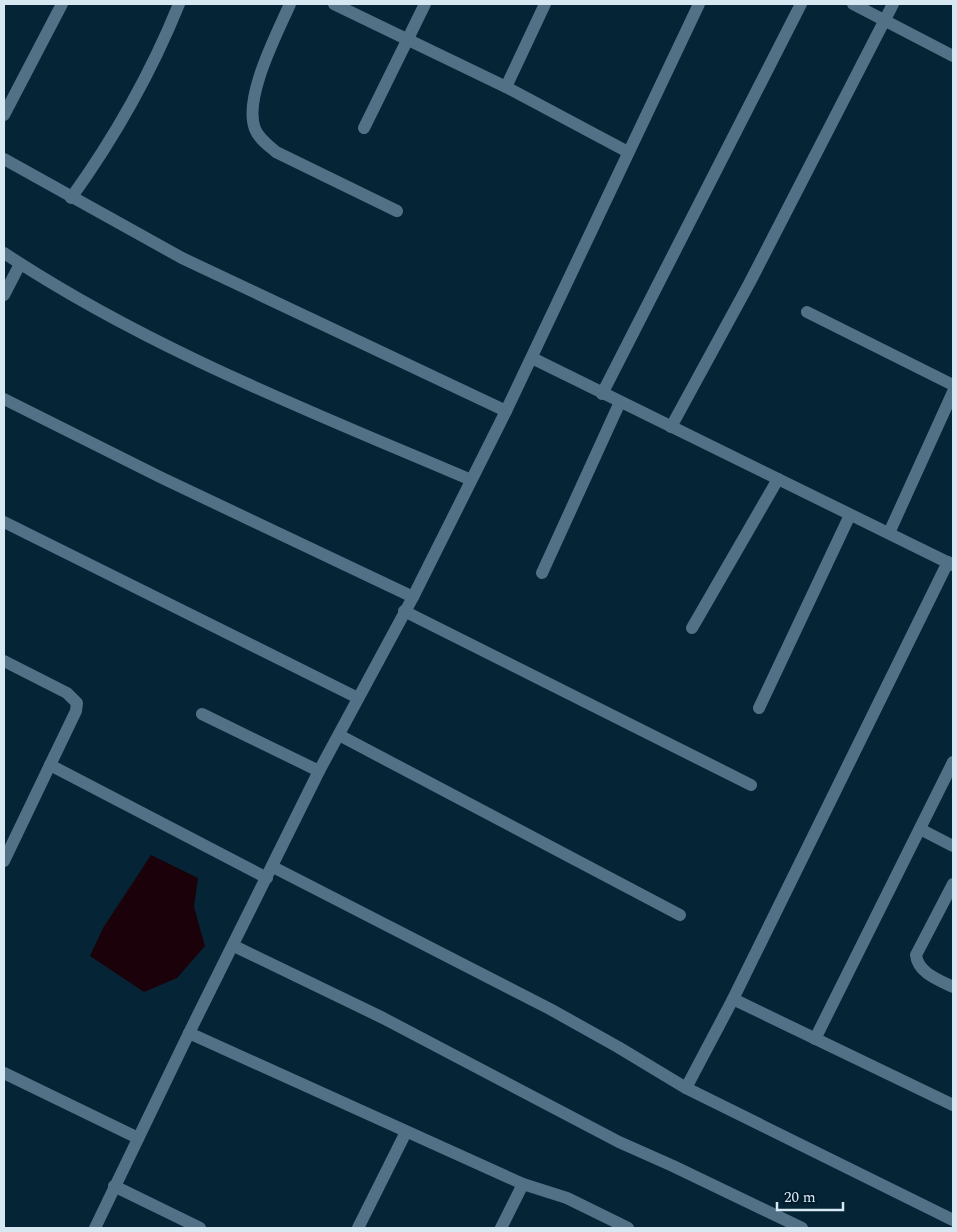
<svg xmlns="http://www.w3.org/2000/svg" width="957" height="1232" viewBox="0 0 957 1232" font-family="Spectral,serif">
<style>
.water{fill:#1a010a}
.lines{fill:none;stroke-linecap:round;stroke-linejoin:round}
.street{stroke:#527186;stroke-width:12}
</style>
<rect width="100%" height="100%" fill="#052536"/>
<polygon class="water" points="151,855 198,878 194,907 205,946 177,978 144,992 90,956 103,928"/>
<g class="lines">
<g class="street">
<path d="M290 4C277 34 243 98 255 129 259 139 268 145 276 152L397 211"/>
<polyline points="334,4 506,87 628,152"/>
<polyline points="853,4 953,56"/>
<polyline points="506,87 545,4"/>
<polyline points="4,115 62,4"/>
<polyline points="364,128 425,4"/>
<polyline points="4,159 182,258 506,411"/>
<path d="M71 198C115 137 151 73 179 4"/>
<path d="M4 253C149 349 312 412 471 480"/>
<polyline points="4,295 20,264"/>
<polyline points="807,312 953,385"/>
<polyline points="532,358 953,565"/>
<polyline points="602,394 801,4"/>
<polyline points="4,399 160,477 413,597"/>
<polyline points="671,427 750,282 893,4"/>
<polyline points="4,522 358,698"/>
<polyline points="889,533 953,392"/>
<polyline points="542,573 620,402"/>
<polyline points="404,611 751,785"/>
<polyline points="692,628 778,479"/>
<polyline points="4,661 67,693 77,703 76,711 50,765 267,878"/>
<polyline points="759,708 850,515"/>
<polyline points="202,714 319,771"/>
<polyline points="339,735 680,915"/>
<polyline points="920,829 953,846"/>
<polyline points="4,861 50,765"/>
<polyline points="273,867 550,1009 618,1047 686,1088 953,1220"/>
<path d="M953 884 916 955C918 973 939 980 953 987"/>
<polyline points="234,946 383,1018 619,1142 673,1166 802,1228"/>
<polyline points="733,999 953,1105"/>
<polyline points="189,1033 523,1184 567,1198 628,1228"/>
<polyline points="815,1039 953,762"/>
<polyline points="4,1073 138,1138"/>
<polyline points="686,1088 733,999 948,562"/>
<polyline points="114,1186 200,1228"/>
<polyline points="95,1228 189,1033 319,771 413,597 506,411 699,4"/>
<polyline points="358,1228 406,1132"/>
<polyline points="501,1228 523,1184"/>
</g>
</g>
<rect width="957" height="1232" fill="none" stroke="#d7e8f3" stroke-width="10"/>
<path d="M777 1202v8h66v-8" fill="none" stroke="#d7e8f3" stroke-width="2.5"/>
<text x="784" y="1202" font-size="15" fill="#d7e8f3" stroke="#001b2c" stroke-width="4" paint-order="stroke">20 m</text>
</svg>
